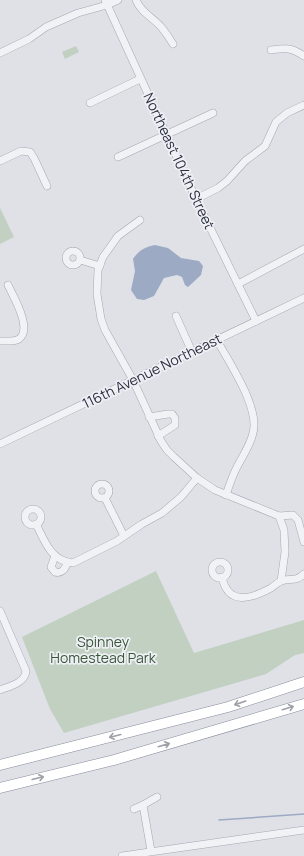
<svg xmlns="http://www.w3.org/2000/svg" width="304" height="856" viewBox="0 0 304 856" font-family="Manrope,sans-serif">
<style>
.green{fill:#c2d0c1}
.water{fill:#9daac4}
.lines{fill:none;stroke-linecap:round;stroke-linejoin:round}
.stream{stroke:#9daac4;stroke-width:1.5}
.minor-casing{stroke:#a5a7b1;stroke-width:8}
.highway-casing{stroke:#888d9c;stroke-width:11}
.minor{stroke:#f1f2f6;stroke-width:7}
.highway{stroke:#fff;stroke-width:10}
.oneway{stroke:#9fa0a8}
.labels{text-anchor:middle;stroke-width:3.5;stroke-linejoin:round;paint-order:stroke}
.street-label{font-size:14px;fill:#292d3d;stroke:#eef0f5}
.park-label{font-size:14px;fill:#395738;stroke:#eef0f5}
</style>
<rect width="100%" height="100%" fill="#dfe1e7"/>
<g class="green">
<polygon points="76,46 79,52 65,59 62,52"/>
<polygon points="0,208 14,237 0,244"/>
<polygon points="156,571 194,653 304,620 304,653 295,655 266,674 64,733 50,709 22,637"/>
</g>
<path class="water" d="M155 245 168 248 181 258 199 261 203 266 201 275 188 287 185 285 182 277 177 275 164 278 154 296 144 300 137 299 131 290 135 271 133 259C139 250 145 247 155 245Z"/>
<g class="lines">
<polyline class="stream" points="219,820 304,814"/>
<defs>
<g id="minor">
<polyline points="105,0 196,199 256,321"/>
<path d="M136 0C141 13 154 18 162 28 166 33 170 39 173 44"/>
<path d="M271 50C286 48 291 47 304 56"/>
<polyline points="0,53 29,39 46,27 78,13 107,5 118,0"/>
<polyline points="90,103 140,79"/>
<polyline points="118,157 213,113"/>
<polyline points="0,161 21,151 30,152 34,158 47,186"/>
<polyline points="196,199 218,188 227,181 245,161 265,146 276,122 287,113 304,105"/>
<polyline points="140,220 118,236 103,257 98,270 97,294 101,319 105,330 133,380 161,441 167,450 174,457 197,478 215,490 279,516 293,515 298,520 304,542"/>
<circle cx="73" cy="258" r="7"/>
<polyline points="80,260 100,266"/>
<polyline points="238,284 304,249"/>
<polyline points="176,316 192,352"/>
<path d="M217 340C229 363 260 407 253 433 250 446 242 457 236 469 232 477 229 486 226 495"/>
<path d="M0 341C6 341 14 342 19 339 33 329 13 296 8 285"/>
<polyline points="149,417 168,414 172,414 175,418 175,425 158,436"/>
<polyline points="0,444 304,298"/>
<circle cx="102" cy="491" r="7"/>
<polyline points="105,498 124,536"/>
<circle cx="33" cy="517" r="8"/>
<polyline points="279,516 284,530 285,552 281,581"/>
<path d="M36 524C45 542 51 561 73 563L117 541 142 524 162 513 181 497 197 478"/>
<path d="M55 556 51 567 55 572C63 574 65 568 68 562"/>
<circle cx="220" cy="570" r="8"/>
<path d="M222 577C228 606 251 599 271 588 274 586 277 583 281 581 289 578 296 582 304 574"/>
<path d="M0 611 26 671C25 683 10 686 0 690"/>
<polyline points="134,809 143,805"/>
<polyline points="151,851 143,805 157,797"/>
<polyline points="122,856 304,830"/>
</g>
<g id="highway">
<polyline points="0,765 228,707 304,682"/>
<polyline points="0,788 114,760 304,704"/>
</g>
</defs>
<use href="#minor" class="minor-casing"/>
<use href="#highway" class="highway-casing"/>
<use href="#minor" class="minor"/>
<use href="#highway" class="highway"/>
</g>
<defs><path id="oneway-shaft" d="M-6 0H5M1.5-3L5.5 0L1.5 3" fill="none" stroke-width="1.6" stroke-linecap="round" stroke-linejoin="round"/></defs>
<g class="oneway">
<use href="#oneway-shaft" transform="translate(240 703) rotate(161)"/>
<use href="#oneway-shaft" transform="translate(288 708) rotate(-17)"/>
<use href="#oneway-shaft" transform="translate(115 736) rotate(166)"/>
<use href="#oneway-shaft" transform="translate(164 745) rotate(-16)"/>
<use href="#oneway-shaft" transform="translate(38 778) rotate(-14)"/>
</g>
<g class="labels">
<g class="street-label">
<text transform="translate(179 161) rotate(65)" y="5">Northeast 104th Street</text>
<text transform="translate(152 371) rotate(-26)" y="5">116th Avenue Northeast</text>
</g>
<g class="park-label">
<text x="103" y="647">Spinney<tspan x="103" dy="16">Homestead Park</tspan></text>
</g>
</g>
</svg>
